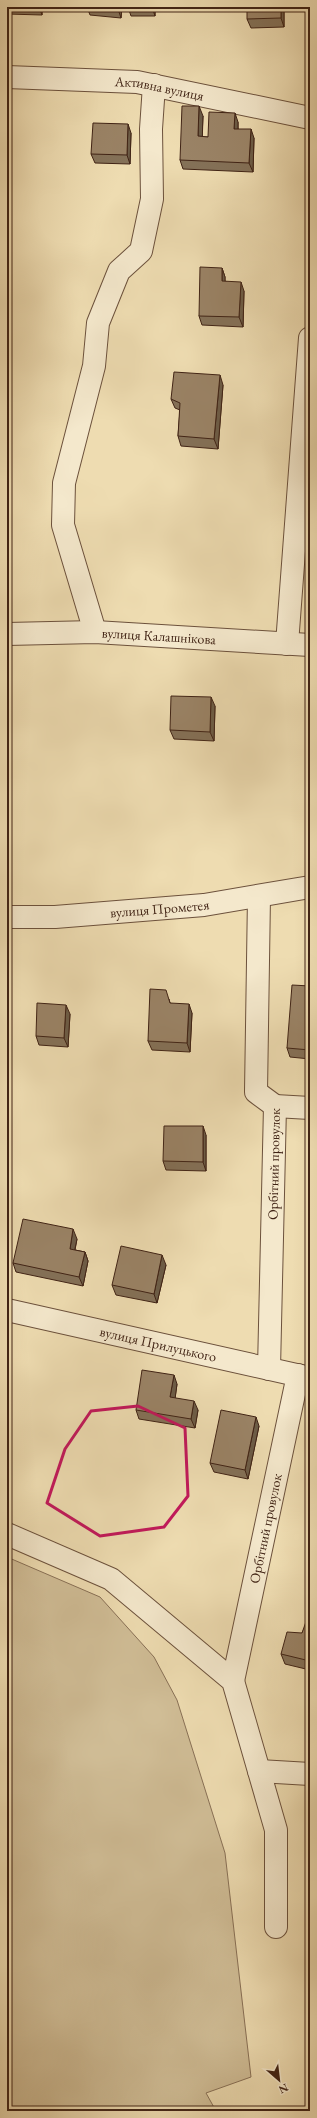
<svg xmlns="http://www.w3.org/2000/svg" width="317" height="2118" viewBox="0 0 317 2118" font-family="'EB Garamond',serif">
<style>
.green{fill:#d0bd96;stroke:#887056}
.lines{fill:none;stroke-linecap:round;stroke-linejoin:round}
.minor-casing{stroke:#6c513c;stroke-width:24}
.minor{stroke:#f4e8cc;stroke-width:22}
.wall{fill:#847158;stroke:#402315}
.shaded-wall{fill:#6c5c47;stroke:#402315}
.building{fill:#9a8366;stroke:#402315}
.marked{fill:none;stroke:#c2185b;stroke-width:3;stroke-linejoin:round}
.labels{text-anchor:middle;stroke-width:3.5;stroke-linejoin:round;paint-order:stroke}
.street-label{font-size:14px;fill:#402315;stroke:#f4e8cc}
</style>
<rect width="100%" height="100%" fill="#eedcb1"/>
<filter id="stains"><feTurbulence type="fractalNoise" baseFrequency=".005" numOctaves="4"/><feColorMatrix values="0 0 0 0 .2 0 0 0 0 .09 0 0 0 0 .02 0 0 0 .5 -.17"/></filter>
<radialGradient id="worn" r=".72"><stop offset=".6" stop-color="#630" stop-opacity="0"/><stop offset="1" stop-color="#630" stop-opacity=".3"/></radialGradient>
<polygon class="green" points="7,1557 100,1597 154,1657 177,1700 225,1853 251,2077 206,2093 216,2111 7,2111"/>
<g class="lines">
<defs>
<g id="minor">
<path id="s1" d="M7 77 137 82 310 118"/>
<polyline points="95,632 63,525 64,483 94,366 98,323 119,271 141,251 152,199 151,129 154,85"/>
<path id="s2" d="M7 634 95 632 310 645"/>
<polyline points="287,644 310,338"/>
<polyline points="259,896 256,1092 275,1106"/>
<path id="s3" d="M7 917H55L204 905 310 887"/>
<polyline points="275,1106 310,1108"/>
<path id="s4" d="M7 1310 310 1378"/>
<path id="s5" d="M269 1369 275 1106"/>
<polyline points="7,1534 111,1579 233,1681 276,1830 276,1927"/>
<path id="s6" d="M233 1681 298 1375"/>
<polyline points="259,1771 310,1774"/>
</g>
</defs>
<use href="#minor" class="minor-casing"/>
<use href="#minor" class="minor"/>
</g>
<g class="wall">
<polygon points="7,7 42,7 42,15 7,14"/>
<polygon points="87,7 122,7 121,18 90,15"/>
<polygon points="128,7 155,7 155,16 131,16"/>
<polygon points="284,7 284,27 251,28 247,19"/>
<polygon points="203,116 202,137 208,137 238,122 238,129 254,138 253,172 183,169 180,160"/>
<polygon points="131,133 130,164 95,163 91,154"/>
<polygon points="222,268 225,277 225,281 244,291 243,327 202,325 199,316"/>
<polygon points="223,385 218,449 181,446 178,436 180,410 175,408 171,399"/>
<polygon points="215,706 214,741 174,739 170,730"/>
<polygon points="310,986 310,1059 290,1057 287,1048"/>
<polygon points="169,999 170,1003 192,1013 190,1052 152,1050 148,1041"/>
<polygon points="70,1014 68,1047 39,1045 36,1036"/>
<polygon points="206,1135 206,1171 166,1170 163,1161"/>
<polygon points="77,1239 75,1250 85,1252 88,1261 83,1286 16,1272 13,1263"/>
<polygon points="166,1265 157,1303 116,1295 112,1285"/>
<polygon points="177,1384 175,1398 198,1410 195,1428 139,1419 136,1410"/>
<polygon points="259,1426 248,1479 214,1472 210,1463"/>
<polygon points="310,1616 310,1670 285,1664 281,1654 302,1633"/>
</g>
<g class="shaded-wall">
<polygon points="39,7 42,7 42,15"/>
<polygon points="118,7 122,7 121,18 118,9"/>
<polygon points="152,7 155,7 155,16"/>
<polygon points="281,7 284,7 284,27 281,18"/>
<polygon points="199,106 203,116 202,146 198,136"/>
<polygon points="235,113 238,122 238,138 234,129"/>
<polygon points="128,124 131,133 130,164 127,155"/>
<polygon points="251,129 254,138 253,172 249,163"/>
<polygon points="222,268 225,277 225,290 222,281"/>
<polygon points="241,282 244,291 243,327 239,317"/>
<polygon points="220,375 223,385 218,449 214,439"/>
<polygon points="211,697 215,706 214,741 210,732"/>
<polygon points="189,1004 192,1013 190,1052 187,1043"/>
<polygon points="66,1005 70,1014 68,1047 64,1038"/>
<polygon points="203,1126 206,1135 206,1171 203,1162"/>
<polygon points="73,1229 77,1239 73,1258 70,1249"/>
<polygon points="85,1252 88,1261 83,1286 79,1277"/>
<polygon points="162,1255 166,1265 157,1303 154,1294"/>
<polygon points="174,1375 177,1384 174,1407 170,1397"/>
<polygon points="194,1401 198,1410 195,1428 191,1419"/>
<polygon points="256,1417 259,1426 248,1479 245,1470"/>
</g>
<g class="building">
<polygon points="101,7 118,7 118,9"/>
<polygon points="247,7 281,7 281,18 247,19"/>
<polygon points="182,106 199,106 198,136 208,137 209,112 235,113 234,129 251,129 249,163 180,160"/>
<polygon points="93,123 128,124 127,155 91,154"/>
<polygon points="200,267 222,268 222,281 241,282 239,317 199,316"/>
<polygon points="174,372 220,375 214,439 178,436 180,403 171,399"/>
<polygon points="171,696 211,697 210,732 170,730"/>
<polygon points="292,985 310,986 310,1050 287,1048"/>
<polygon points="150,989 166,990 170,1003 189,1004 187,1043 148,1041"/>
<polygon points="37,1003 66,1005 64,1038 36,1036"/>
<polygon points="164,1126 203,1126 203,1162 163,1161"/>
<polygon points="23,1219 73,1229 70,1249 85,1252 79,1277 13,1263"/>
<polygon points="121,1246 162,1255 154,1294 112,1285"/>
<polygon points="142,1370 174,1375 170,1397 194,1401 191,1419 136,1410"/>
<polygon points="221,1410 256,1417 245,1470 210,1463"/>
<polygon points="308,1616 310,1616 310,1661 281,1654 287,1632 302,1633"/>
</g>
<path class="marked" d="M138 1406 185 1428 188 1496 164 1527 100 1536 47 1503 65 1449 91 1411Z"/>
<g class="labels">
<g class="street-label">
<text dy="5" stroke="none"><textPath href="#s1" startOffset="153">Активна вулиця</textPath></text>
<text dy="5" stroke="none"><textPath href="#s2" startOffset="152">вулиця Калашнікова</textPath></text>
<text dy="5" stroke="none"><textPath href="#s3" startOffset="153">вулиця Прометея</textPath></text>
<text dy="5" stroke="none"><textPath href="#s5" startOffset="205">Орбітний провулок</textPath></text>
<text dy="5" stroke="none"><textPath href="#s4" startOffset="155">вулиця Прилуцького</textPath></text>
<text dy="5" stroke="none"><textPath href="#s6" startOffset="156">Орбітний провулок</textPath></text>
</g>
</g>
<rect width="317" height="2118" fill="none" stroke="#eedcb1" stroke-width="24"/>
<rect x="8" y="8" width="301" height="2102" fill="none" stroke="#402315" stroke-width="2"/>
<rect x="12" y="12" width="293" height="2094" fill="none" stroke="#402315"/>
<g transform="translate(279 2080) rotate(152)" stroke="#f4e8cc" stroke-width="3" paint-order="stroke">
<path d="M0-3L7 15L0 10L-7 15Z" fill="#402315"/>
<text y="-6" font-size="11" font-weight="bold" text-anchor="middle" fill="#402315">N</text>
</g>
<rect width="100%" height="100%" filter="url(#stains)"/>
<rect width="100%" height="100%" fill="url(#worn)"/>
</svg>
